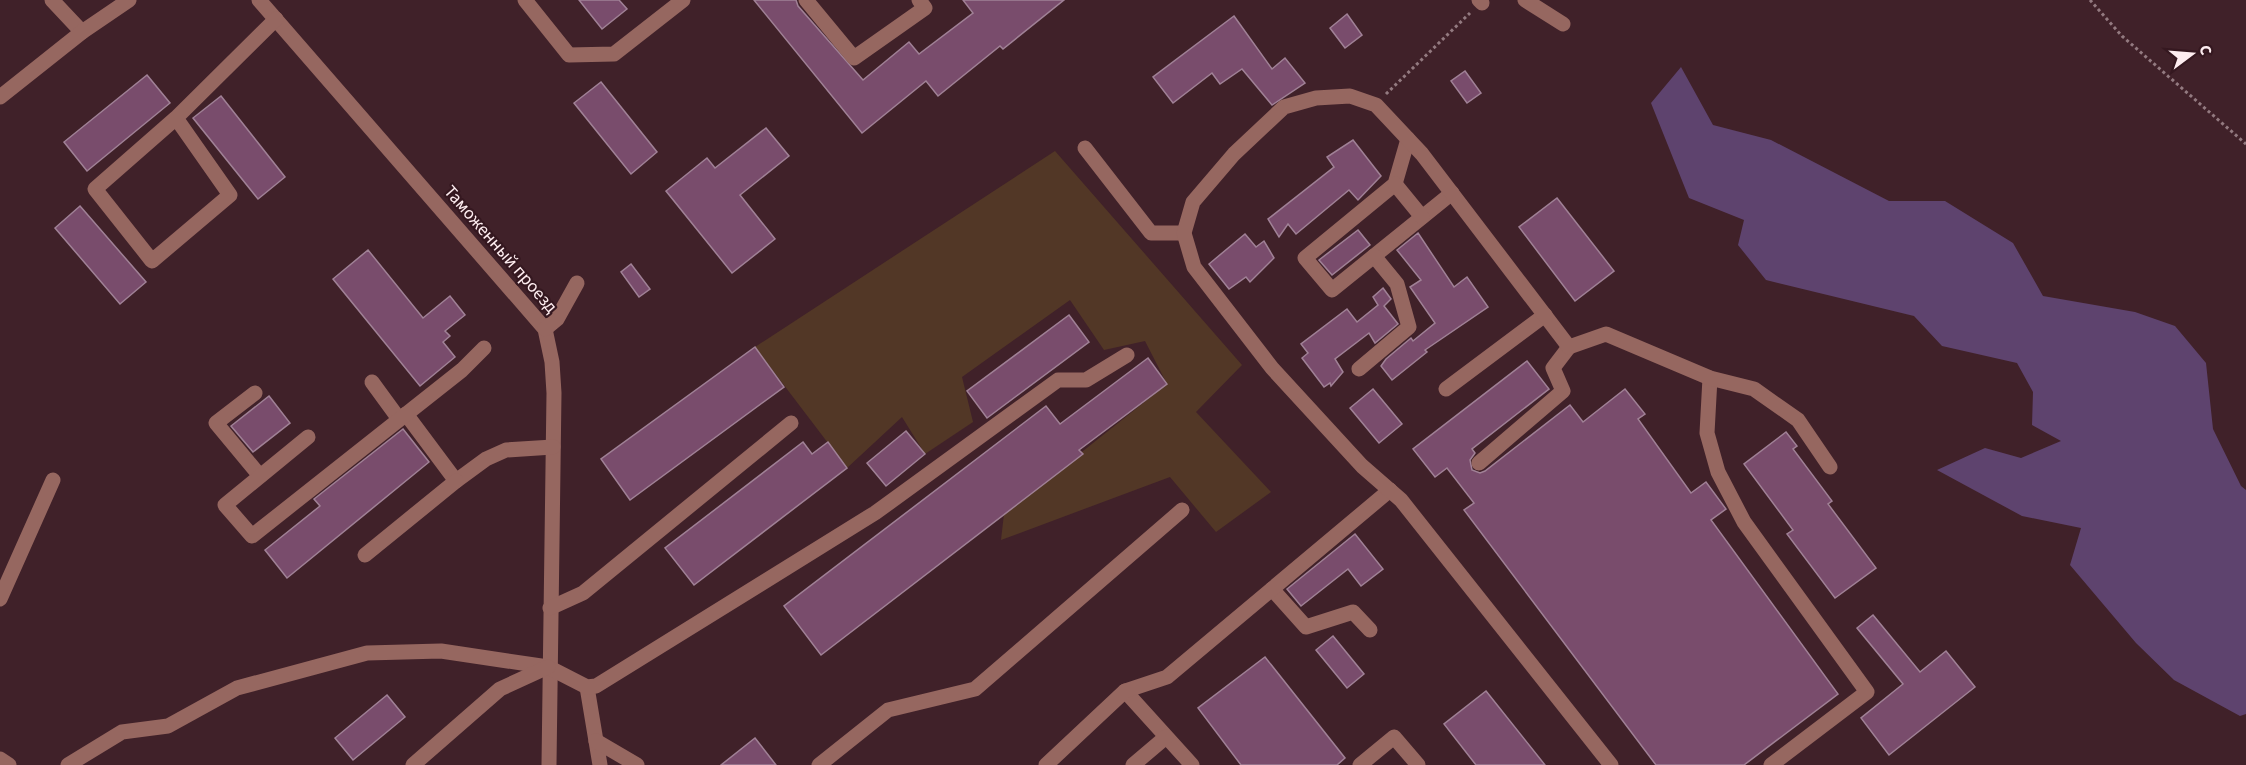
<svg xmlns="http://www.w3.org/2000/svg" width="2246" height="765" viewBox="0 0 2246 765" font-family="'Source Sans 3',sans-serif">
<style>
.green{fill:#523726}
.water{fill:#5e436e}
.building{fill:#794c6c;stroke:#a08196;stroke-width:1.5}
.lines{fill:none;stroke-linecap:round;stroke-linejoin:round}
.path{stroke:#937a80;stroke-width:3;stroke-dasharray:3 3;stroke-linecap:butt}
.minor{stroke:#966760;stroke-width:15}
.labels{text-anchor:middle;stroke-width:4.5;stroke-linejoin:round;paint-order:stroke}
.street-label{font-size:18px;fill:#feedf0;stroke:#351820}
</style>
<rect width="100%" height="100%" fill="#402129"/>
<polygon class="green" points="1055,151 1242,365 1196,412 1271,492 1216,532 1170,477 1001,540 1004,514 1167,384 1145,341 1104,350 1070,300 962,377 973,422 925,454 902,417 847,468 755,347"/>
<polygon class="water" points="1681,67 1713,125 1771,140 1889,201 1945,201 2013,243 2043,296 2135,312 2175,326 2206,363 2213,429 2241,486 2246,490 2246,714 2240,716 2174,680 2136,643 2070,565 2081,528 2022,516 1937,470 1985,448 2021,458 2061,441 2032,425 2033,392 2017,363 1942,346 1914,316 1766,280 1738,245 1744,220 1689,198 1651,103"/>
<g class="building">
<polygon points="579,0 619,0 627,9 602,29"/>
<polygon points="754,0 796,0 798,6 863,80 909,42 919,54 973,13 963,0 1064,0 1003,49 1000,46 938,96 926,81 862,133"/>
<polygon points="1347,14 1362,35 1345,48 1330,28"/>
<polygon points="1234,16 1272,69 1285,58 1305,83 1272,105 1242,69 1220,84 1212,73 1173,103 1153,77"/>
<polygon points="1465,71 1481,93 1467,103 1451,81"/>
<polygon points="147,75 170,103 87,171 64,142"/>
<polygon points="601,82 657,152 631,174 574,103"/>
<polygon points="221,96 285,177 258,199 193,118"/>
<polygon points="766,128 789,156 740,195 775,239 732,273 666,191 707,158 715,168"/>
<polygon points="1353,140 1381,176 1358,200 1349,190 1296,234 1288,224 1279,237 1268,219 1334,167 1327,157"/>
<polygon points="1557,198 1614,271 1575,301 1519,227"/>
<polygon points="80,206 146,282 120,304 55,228"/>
<polygon points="1358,230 1370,245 1332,275 1319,260"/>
<polygon points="1418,233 1454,287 1467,277 1488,307 1425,350 1427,352 1392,380 1381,366 1386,359 1411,338 1413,341 1435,323 1410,287 1421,280 1397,250"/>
<polygon points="1245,234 1256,247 1264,241 1274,258 1250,282 1246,277 1229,289 1209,264"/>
<polygon points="368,250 423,318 450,296 465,315 445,331 450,336 443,342 455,357 420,386 333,279"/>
<polygon points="631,264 650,289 639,297 621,272"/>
<polygon points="1383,288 1391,299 1384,306 1398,324 1375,343 1369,333 1335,359 1343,372 1331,386 1330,383 1324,387 1302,358 1308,353 1301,344 1347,309 1357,322 1378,305 1373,297"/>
<polygon points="1069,315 1089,342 987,418 967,391"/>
<polygon points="755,347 784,387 630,500 601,459"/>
<polygon points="1148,358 1167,384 1079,450 1083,454 821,655 784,606 1046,406 1060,424"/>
<polygon points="1527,361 1549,389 1472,449 1475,453 1470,460 1472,470 1480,473 1485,471 1570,405 1583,422 1625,389 1645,414 1638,419 1691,493 1706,482 1726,509 1711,520 1838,694 1744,765 1656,765 1464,510 1474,503 1447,468 1435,477 1413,449"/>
<polygon points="1373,389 1402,424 1379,443 1350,408"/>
<polygon points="269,396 290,423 253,452 231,426"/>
<polygon points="403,429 429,462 287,578 265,550 320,506 314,499"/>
<polygon points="906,431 925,454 886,486 867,463"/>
<polygon points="1786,432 1797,446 1793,449 1832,501 1828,504 1876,568 1835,598 1787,534 1793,530 1744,464"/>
<polygon points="803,442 812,454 828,442 847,468 694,585 665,548"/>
<polygon points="1355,534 1383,569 1361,586 1348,569 1301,606 1287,589"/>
<polygon points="1873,615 1920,672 1946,651 1975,687 1889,755 1861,718 1903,684 1857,628"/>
<polygon points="1333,636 1364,674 1347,688 1316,650"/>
<polygon points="1265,657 1345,758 1337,765 1241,765 1198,708"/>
<polygon points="1486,691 1545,765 1476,765 1444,724"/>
<polygon points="387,695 405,717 353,760 335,738"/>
<polygon points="755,738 776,765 721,765"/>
</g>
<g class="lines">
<g class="path">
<polyline points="2090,0 2122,36 2246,144"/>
<polyline points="1386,94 1470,13"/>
</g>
<g class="minor">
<polyline points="52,0 82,32"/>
<polyline points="259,0 545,329 552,362 554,393 549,765"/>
<polyline points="525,0 569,55 614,54 683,0"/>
<polyline points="806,0 854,58 925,8 919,0"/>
<polyline points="1479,0 1482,3"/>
<polyline points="1525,0 1563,24"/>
<polyline points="0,97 82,32 129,0"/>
<polyline points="176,118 230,195 152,261 95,189 176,118 276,19"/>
<polyline points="1408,139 1395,184 1305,258 1332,290 1452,193"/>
<polyline points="1085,148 1151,233 1184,233"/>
<polyline points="1395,184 1422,217"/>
<polyline points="545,329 557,319 577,283"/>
<polyline points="1359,369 1409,327 1397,284 1374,256"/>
<polyline points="1710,378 1707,433 1718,472 1744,522 1867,692 1771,765"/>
<polyline points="372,382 399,419"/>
<polyline points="1446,389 1545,315"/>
<polyline points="255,393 216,423 260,476"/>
<polyline points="406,414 456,481 486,459 506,450 553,447"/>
<polyline points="308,437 225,505 252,536 462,370 484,348"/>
<polyline points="1479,463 1563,391 1553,368 1569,347"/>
<polyline points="365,555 456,481"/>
<polyline points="1272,589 1306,627 1353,612 1370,630"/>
<polyline points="0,599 53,480"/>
<polyline points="550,608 583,593 791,423"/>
<polyline points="587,687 600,765"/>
<polyline points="1125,691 1192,765"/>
<polyline points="596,741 637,765"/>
<polyline points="0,759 9,765"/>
<polyline points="68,765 122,732 168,726 237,688 367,653 441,651 548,667 587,687 596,686 875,513 1058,380 1086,380 1127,355"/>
<polyline points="413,765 500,689 548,667"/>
<polyline points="819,765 888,710 975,689 1182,510"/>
<polyline points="1046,765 1125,691 1167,677 1390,490"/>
<polyline points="1133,765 1166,737"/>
<polyline points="1360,765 1394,737 1418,765"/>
<polyline points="1611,765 1401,500 1362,466 1272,368 1194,267 1184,233 1193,202 1234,154 1284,107 1316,98 1350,96 1376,105 1422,154 1569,347 1606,334 1710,378 1754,389 1798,420 1830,467"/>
</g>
</g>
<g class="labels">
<g class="street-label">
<text transform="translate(501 249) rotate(49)" y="6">Таможенный проезд</text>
</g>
</g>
<g transform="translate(2192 54) rotate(74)" stroke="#351820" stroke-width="4.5" paint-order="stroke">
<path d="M0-4.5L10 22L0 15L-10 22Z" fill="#feedf0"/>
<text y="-9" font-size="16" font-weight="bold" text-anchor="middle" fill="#feedf0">С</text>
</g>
</svg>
